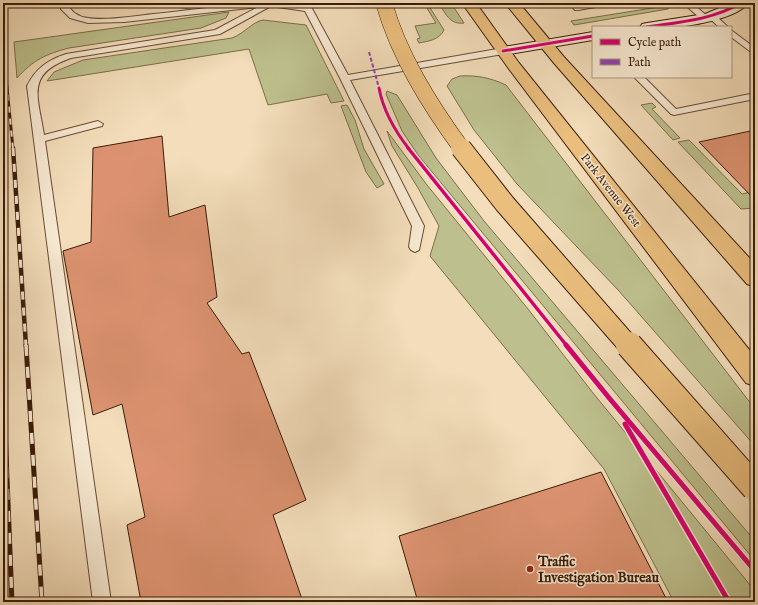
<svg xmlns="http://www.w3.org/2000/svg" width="758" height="605" viewBox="0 0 758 605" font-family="'IM FELL English',serif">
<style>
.green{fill:#bdc08e;stroke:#7c6e4b}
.building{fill:#dc9270;stroke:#3b1c08}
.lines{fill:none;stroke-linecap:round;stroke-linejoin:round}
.lane-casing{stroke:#694c34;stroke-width:2}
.secondary-casing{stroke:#3b1c08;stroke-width:2}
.primary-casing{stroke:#3b1c08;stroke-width:2}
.lane{fill:#f7e9d2;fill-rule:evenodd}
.secondary{fill:#f7e9d2;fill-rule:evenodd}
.primary{fill:#eabe7d;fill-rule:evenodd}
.rail-far2-casing{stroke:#3b1c08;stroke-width:3}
.rail-far1-casing{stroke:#3b1c08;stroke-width:4.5}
.rail-casing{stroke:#3b1c08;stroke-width:5}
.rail-far2{stroke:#f7e9d2;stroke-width:2;stroke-dasharray:6;stroke-linecap:butt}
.rail-far1{stroke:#f7e9d2;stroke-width:3;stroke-dasharray:8;stroke-linecap:butt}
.rail{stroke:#f7e9d2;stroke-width:3.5;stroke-dasharray:11;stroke-linecap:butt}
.highway-bridge-far2-casing{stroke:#3b1c08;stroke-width:17;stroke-linecap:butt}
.highway-bridge-far1-casing{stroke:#3b1c08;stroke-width:22;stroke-linecap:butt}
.highway-bridge-casing{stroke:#3b1c08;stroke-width:28;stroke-linecap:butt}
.highway-bridge-far2{stroke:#eabe7d;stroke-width:16}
.highway-bridge-far1{stroke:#eabe7d;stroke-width:20}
.highway-bridge{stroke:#eabe7d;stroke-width:26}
.quiet{stroke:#8e44ad;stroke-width:2;stroke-dasharray:4 2;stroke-linecap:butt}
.cycleway-far2-casing{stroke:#f7e9d2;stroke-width:4.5}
.cycleway-far1-casing{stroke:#f7e9d2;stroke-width:6}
.cycleway-casing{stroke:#f7e9d2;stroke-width:8}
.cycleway-far2{stroke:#d6006c;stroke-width:3}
.cycleway-far1{stroke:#d6006c;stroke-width:3.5}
.cycleway{stroke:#d6006c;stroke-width:5}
.poi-dot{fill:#8f2418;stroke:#f7e9d2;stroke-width:1.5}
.labels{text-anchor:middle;stroke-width:3;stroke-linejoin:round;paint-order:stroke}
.street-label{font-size:12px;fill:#3b1c08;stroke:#f7e9d2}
.near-poi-label{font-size:14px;font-weight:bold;fill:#3b1c08;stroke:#f7e9d2;text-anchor:start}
</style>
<rect width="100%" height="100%" fill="#f3ddba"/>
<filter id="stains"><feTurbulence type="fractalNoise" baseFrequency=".005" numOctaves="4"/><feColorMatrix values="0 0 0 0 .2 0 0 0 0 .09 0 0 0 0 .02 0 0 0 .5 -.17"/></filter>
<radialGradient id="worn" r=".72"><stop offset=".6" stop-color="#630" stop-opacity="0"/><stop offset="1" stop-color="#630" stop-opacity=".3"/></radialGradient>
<g class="green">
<path d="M424 3H427L444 30C439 40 429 41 419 43L417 39 420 38 415 26 436 23Z"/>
<path d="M451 3 464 23C451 25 446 15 440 5Z"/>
<polygon points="671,5 668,9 574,25 571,21"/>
<path d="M229 12 226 18 201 28 69 48C46 54 33 60 17 78L14 42Z"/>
<path d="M263 20 306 25 344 101 331 103 327 94 268 105 249 49 47 81 54 72 83 60 232 38C245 33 252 22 263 20Z"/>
<path d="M460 76C477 75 491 78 506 85L755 409V446L619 291 517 184 474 130 447 86 452 79Z"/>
<polygon points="387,91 397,95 436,158 484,221 755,541 755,561 418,155 402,131 386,94"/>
<polygon points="652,103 656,107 652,109 680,138 673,140 641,105"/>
<polygon points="347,105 355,120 364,149 384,184 377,188 366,172 341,106"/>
<polygon points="387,131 427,185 528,309 593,393 755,591 755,602 674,602 604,469 430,256 439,226 418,188 392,146"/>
<polygon points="689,140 742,194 755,191 755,208 741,209 678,142"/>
</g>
<g class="building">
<polygon points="755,130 755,200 699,142"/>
<polygon points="162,136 169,217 205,205 217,297 207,303 242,354 249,352 306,500 273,515 303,602 141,602 127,525 145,517 122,404 93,415 63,251 91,242 93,148"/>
<polygon points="601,472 668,602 418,602 399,536"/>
</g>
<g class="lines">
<defs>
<g id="lane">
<path d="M60 3H68C70 12 79 17 88 18 105 21 135 16 153 14 203 9 252 0 303 6L301 3H309L348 75 503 48 507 51 503 54 350 80 424 226 419 250 415 252 411 250 409 247 412 226 340 78 305 11 271 6 220 34 71 58C25 74 38 96 44 135L98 121 103 124 102 126 45 141 111 602H93L27 86C36 68 48 60 66 54L215 30 258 7 124 22 88 23 70 18 61 9Z"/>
<path d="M170 3H200L201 4C194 9 177 9 170 3Z"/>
<polygon points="569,3 577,3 580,5 594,3 612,3 608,5 578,10 575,10"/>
<polygon points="683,3 692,3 707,16 711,14 714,14 728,27 719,27 708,17 704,19 701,19"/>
<polygon points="731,30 755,48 755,55 731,37"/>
<polygon points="634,77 644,77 676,109 755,93 755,99 674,115 671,114"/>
</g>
<g id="secondary">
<path d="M731 3H748C738 18 695 25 678 27 665 28 652 27 640 27L642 24 647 23 705 14Z"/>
<polygon points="593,32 593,40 503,55 498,54 496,51 498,48 503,47"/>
</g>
<g id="primary">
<polygon points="462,3 476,3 519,63 755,357 755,386 746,383 509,69"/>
<polygon points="505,3 519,3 564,57 755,264 755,287 747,284 554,63"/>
</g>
</defs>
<use href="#lane" class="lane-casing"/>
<use href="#secondary" class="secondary-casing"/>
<use href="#primary" class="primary-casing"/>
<use href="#lane" class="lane"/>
<use href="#secondary" class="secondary"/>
<use href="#primary" class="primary"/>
<defs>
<polyline id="rail-far2" points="3,47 13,149"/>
<polyline id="rail-far1" points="13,148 26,346"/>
<g id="rail">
<polyline points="26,345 42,602"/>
<polyline points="3,379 12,602"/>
</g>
</defs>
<use href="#rail-far2" class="rail-far2-casing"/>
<use href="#rail-far1" class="rail-far1-casing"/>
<use href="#rail" class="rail-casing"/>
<use href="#rail-far2" class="rail-far2"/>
<use href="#rail-far1" class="rail-far1"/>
<use href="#rail" class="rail"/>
<defs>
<path id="highway-bridge-far2" d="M384 3C399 56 430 105 462 149"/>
<polyline id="highway-bridge-far1" points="461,148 505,204 629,346"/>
<polyline id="highway-bridge" points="629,345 755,488"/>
</defs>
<use href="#highway-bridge-far2" class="highway-bridge-far2-casing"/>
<use href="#highway-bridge-far1" class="highway-bridge-far1-casing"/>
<use href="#highway-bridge" class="highway-bridge-casing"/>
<use href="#highway-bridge-far2" class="highway-bridge-far2"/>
<use href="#highway-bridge-far1" class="highway-bridge-far1"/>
<use href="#highway-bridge" class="highway-bridge"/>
<polyline class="quiet" points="369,52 379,88"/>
<defs>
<g id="cycleway-far2">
<path d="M647 27C680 22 712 20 741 3"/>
<polyline points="503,51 593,36"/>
<path d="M379 88C383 110 395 131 409 149"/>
</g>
<polyline id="cycleway-far1" points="408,148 567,346"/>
<g id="cycleway">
<polyline points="566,345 610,399 755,571"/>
<polyline points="625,424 729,602"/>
</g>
</defs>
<use href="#cycleway-far2" class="cycleway-far2-casing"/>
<use href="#cycleway-far1" class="cycleway-far1-casing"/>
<use href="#cycleway" class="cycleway-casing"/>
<use href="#cycleway-far2" class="cycleway-far2"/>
<use href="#cycleway-far1" class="cycleway-far1"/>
<use href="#cycleway" class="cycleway"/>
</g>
<circle class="poi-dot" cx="530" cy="569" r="4"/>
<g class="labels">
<g class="street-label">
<text transform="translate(611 190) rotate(52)" y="4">Park Avenue West</text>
</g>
<g class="near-poi-label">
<text x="538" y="566">Traffic<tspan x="538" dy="16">Investigation Bureau</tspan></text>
</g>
</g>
<rect width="758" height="605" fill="none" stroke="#f3ddba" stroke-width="16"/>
<rect x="4" y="4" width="750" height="597" fill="none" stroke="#3b1c08" stroke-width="2"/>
<rect x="8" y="8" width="742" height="589" fill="none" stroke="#3b1c08"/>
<rect x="592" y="26" width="140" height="52" fill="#f7e9d2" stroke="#ac9781"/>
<rect x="600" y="39" width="20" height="6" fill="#d6006c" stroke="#ac9781"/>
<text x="628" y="46" font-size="12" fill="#3b1c08">Cycle path</text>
<rect x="600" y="59" width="20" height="6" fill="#8e44ad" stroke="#ac9781"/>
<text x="628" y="66" font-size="12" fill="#3b1c08">Path</text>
<rect width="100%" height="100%" filter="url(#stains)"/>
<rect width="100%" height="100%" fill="url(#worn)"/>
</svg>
